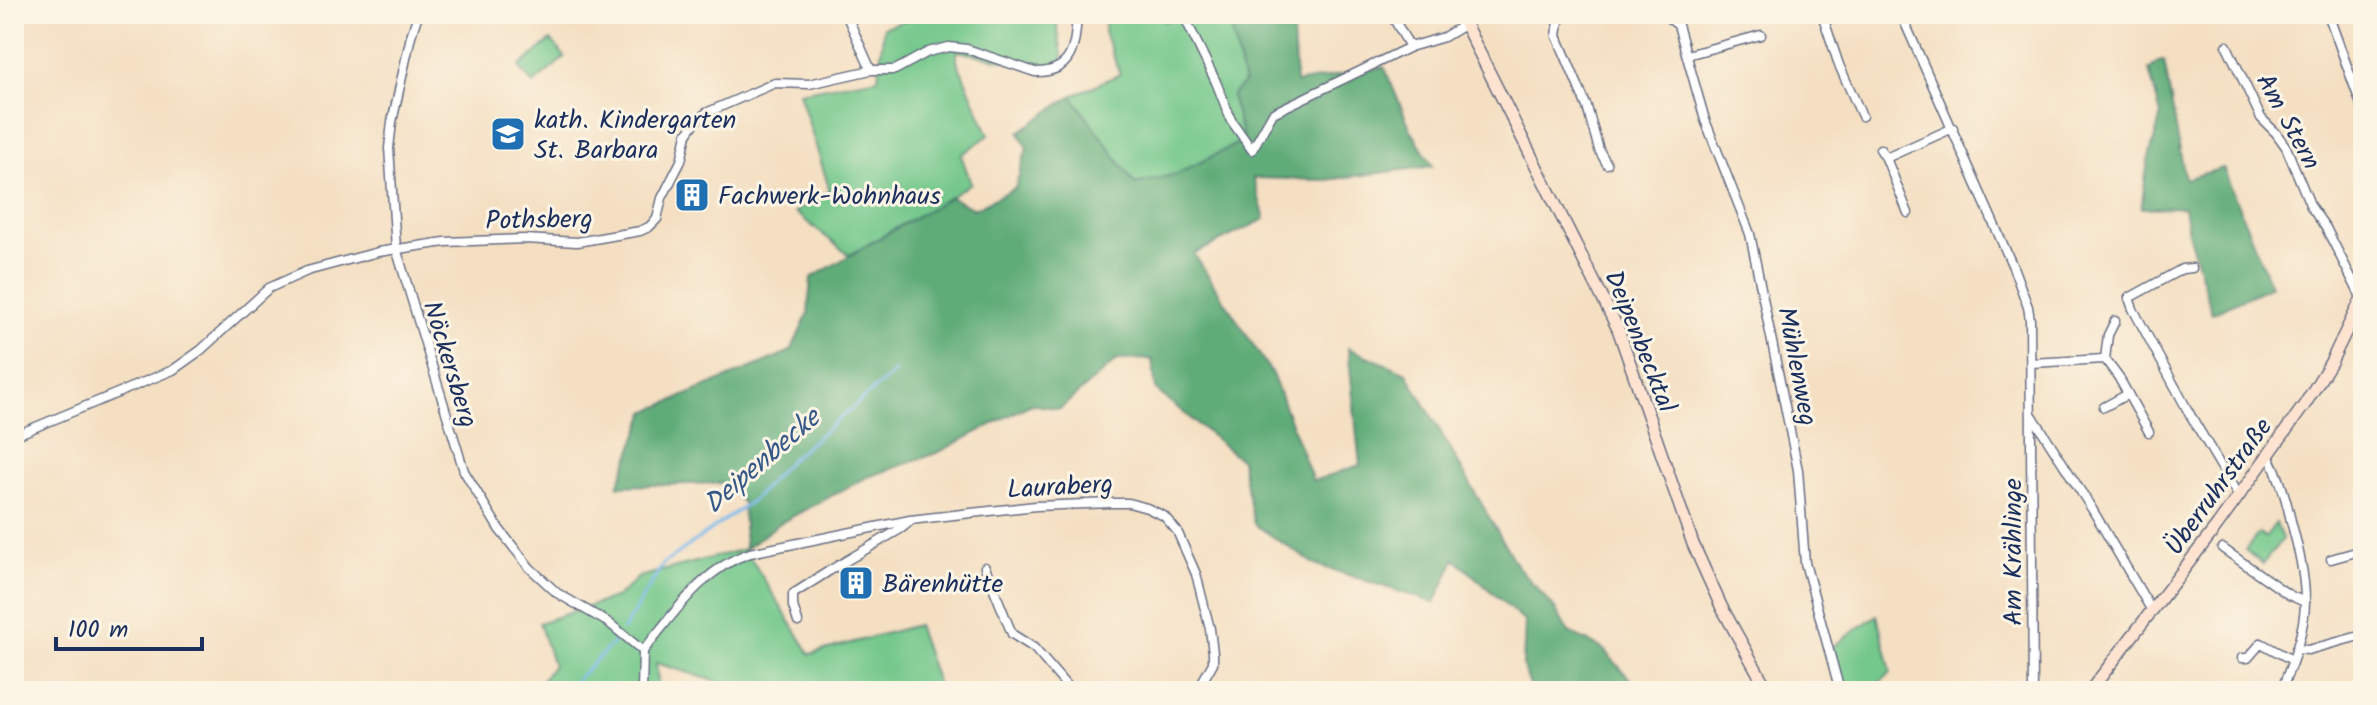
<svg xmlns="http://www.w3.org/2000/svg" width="2377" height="705" viewBox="0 0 2377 705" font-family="Kalam,sans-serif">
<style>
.green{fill:#74c88c;stroke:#487c75;stroke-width:2}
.forest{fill:#5fac78;stroke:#3d6e6b;stroke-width:2}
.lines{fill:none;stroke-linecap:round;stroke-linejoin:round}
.stream{stroke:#76b9ec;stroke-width:3}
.minor-casing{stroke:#676d81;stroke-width:11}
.secondary-casing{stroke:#676d81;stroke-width:14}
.minor{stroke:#fff;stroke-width:8}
.secondary{stroke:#fee3d1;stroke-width:11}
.labels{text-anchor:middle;stroke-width:6;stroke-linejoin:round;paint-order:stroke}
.poi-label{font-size:26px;fill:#1b2f5e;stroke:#fcf5e5;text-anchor:start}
.street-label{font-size:26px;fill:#1b2f5e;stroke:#fcf5e5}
.water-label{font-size:28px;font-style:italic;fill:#365889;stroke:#fcf5e5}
</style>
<rect width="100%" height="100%" fill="#fcf5e5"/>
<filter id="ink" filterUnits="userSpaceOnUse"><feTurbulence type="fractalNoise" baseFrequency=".0125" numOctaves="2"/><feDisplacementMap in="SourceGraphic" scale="16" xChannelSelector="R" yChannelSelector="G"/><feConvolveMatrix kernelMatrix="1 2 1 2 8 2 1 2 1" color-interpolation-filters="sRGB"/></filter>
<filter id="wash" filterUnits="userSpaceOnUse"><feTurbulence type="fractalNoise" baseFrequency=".006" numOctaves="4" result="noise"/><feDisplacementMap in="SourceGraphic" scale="32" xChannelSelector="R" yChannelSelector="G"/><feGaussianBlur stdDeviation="1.8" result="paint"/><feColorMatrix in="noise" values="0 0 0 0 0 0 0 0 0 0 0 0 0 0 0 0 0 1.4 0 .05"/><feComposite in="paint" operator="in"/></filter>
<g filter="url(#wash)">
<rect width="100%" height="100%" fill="#f4dfc2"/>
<g class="green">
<polygon points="929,14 1055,14 1063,60 1042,68 957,51 957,61 989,135 961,155 971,183 950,197 849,255 795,212 830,191 799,92 878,78 884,27"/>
<polygon points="1105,14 1159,14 1165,22 1177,14 1228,14 1244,84 1243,137 1241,142 1177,174 1135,184 1072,96 1120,74 1104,32"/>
<polygon points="551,40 565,57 533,84 519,67"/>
<polygon points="2276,523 2282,539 2263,564 2245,550 2259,533 2265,537"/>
<polygon points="745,549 810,654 917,625 940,691 827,691 725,684 656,663 659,691 535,691 553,665 539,623 617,597 639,577"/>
<path d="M1877 615 1891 672C1873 691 1870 691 1845 691L1832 647Z"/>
</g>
<g class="forest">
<polygon points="1228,14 1292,14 1296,83 1384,67 1411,130 1433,166 1326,180 1253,178 1265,219 1194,254 1272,374 1313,481 1360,465 1348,348 1407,373 1517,566 1554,607 1569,633 1602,648 1641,691 1532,691 1523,666 1525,622 1455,559 1435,603 1314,564 1254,524 1241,460 1156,390 1152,359 1117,360 1060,409 1031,404 939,452 865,478 780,523 745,549 743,503 724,483 618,486 646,412 791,351 808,314 811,278 950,197 974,209 1015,188 1027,148 1019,132 1072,96 1135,184 1177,174 1241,142 1243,137 1231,96 1244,83"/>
<polygon points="2164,61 2185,179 2223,168 2271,286 2212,313 2188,232 2184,207 2141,208 2148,161 2161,115 2149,70 2158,62"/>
</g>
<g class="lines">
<g class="stream">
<polyline points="623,630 663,564 754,499 789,461 895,372"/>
<polyline points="565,691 617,639"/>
</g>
</g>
</g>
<g filter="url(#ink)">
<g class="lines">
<defs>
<g id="minor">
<polyline points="418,14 411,36 392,122 389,148 396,248 464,471 499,529 530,568 557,593 609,623 643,651"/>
<polyline points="846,14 871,70"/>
<polyline points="1183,14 1216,82 1231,120 1252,150 1273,113 1410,47 1444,37 1464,25 1474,14"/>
<polyline points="1332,14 1350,20 1386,14"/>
<polyline points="1391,14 1410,47"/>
<polyline points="1565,14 1559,21 1557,36 1587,107 1599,150 1607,164"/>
<polyline points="1663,14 1678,25 1705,120 1750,234 1798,470 1805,563 1840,691"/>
<polyline points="1822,14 1839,65 1862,116"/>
<polyline points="1901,14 2013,267 2028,307 2030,320 2033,691"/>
<polyline points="2328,14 2363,110"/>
<polyline points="2227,46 2261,118 2276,133 2286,147 2311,207 2326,228 2362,299"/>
<polyline points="1687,55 1761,35"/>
<polyline points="1880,149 1886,158 1908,213"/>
<polyline points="1886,158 1953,128"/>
<polyline points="2192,268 2182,269 2129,298 2133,309 2188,411 2239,497"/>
<polyline points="2105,359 2108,335 2115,321"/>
<polyline points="2031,363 2105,359 2119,378 2149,432"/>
<polyline points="2104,407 2128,394"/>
<polyline points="2032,415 2092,509 2152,611"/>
<path d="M14 436 173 370 201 350 269 288 307 271 378 252 445 242 525 239 577 242 640 231 649 227 657 219 662 198 681 161 687 134 696 121 706 113 775 83 809 84 871 70H895L928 52 949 47 967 49 1035 72C1074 73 1075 45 1077 14"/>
<path d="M2269 456C2280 477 2286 498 2291 521 2298 547 2305 574 2305 601 2305 631 2292 664 2281 691"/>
<polyline points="2222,548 2289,595 2305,602"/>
<polyline points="2331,559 2363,550"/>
<polyline points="985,567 1012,634 1034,648 1071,691"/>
<polyline points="798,622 793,606 793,594 829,571 902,528 910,521"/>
<polyline points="2296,649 2308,650 2363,635"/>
<path d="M643 651C673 615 703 568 750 553L910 520 971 513 1036 506 1111 503H1129L1147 508 1164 516 1177 531 1196 574 1210 629 1213 653V663L1197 691"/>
<polyline points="2242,658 2248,658 2261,643 2292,660"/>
<polyline points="642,691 643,651"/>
</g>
<g id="secondary">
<polyline points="1460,14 1618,329 1693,544 1721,606 1768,691"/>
<polyline points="2090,691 2217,526 2305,404 2331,362 2363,296"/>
</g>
</defs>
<use href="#minor" class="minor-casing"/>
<use href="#secondary" class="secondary-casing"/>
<use href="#minor" class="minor"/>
<use href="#secondary" class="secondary"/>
</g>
</g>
<defs>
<symbol id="school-square" viewBox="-11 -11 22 22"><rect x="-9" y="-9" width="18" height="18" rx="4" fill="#1f6fb2" stroke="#fcf5e5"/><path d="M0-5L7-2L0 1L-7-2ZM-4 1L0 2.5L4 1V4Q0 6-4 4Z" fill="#fff"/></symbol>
<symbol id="building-square" viewBox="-11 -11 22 22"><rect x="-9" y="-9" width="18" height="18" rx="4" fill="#1f6fb2" stroke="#fcf5e5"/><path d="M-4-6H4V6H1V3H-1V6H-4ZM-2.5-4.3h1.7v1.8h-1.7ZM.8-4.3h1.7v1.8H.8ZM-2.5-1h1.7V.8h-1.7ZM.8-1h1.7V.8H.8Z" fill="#fff"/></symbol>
</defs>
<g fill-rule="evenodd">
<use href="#school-square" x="488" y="114" width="40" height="40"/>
<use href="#building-square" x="672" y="175" width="40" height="40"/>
<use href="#building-square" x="836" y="563" width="40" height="40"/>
</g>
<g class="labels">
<g class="poi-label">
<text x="534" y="128">kath. Kindergarten<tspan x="534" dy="30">St. Barbara</tspan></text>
<text x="718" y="204">Fachwerk-Wohnhaus</text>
<text x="882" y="592">Bärenhütte</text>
</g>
<g class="street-label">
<text transform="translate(2289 121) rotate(61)" y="9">Am Stern</text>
<text transform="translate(539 219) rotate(-1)" y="9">Pothsberg</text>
<text transform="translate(1641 341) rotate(68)" y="9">Deipenbecktal</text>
<text transform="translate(451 364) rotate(73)" y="9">Nöckersberg</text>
<text transform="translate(1798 366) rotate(79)" y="9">Mühlenweg</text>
<text transform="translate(1060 486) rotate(-3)" y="9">Lauraberg</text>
<text transform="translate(2218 486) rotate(-54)" y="9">Überruhrstraße</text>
<text transform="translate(2012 552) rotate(-90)" y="9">Am Krählinge</text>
</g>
<g class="water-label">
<text transform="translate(761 460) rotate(-41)" y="10">Deipenbecke</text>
</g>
</g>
<rect width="2377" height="705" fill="none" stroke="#fcf5e5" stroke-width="48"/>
<path d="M56 637v12h146v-12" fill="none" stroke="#1b2f5e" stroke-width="4"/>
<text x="68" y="637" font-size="24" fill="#1b2f5e" stroke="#fcf5e5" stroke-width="6" paint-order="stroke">100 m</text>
</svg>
